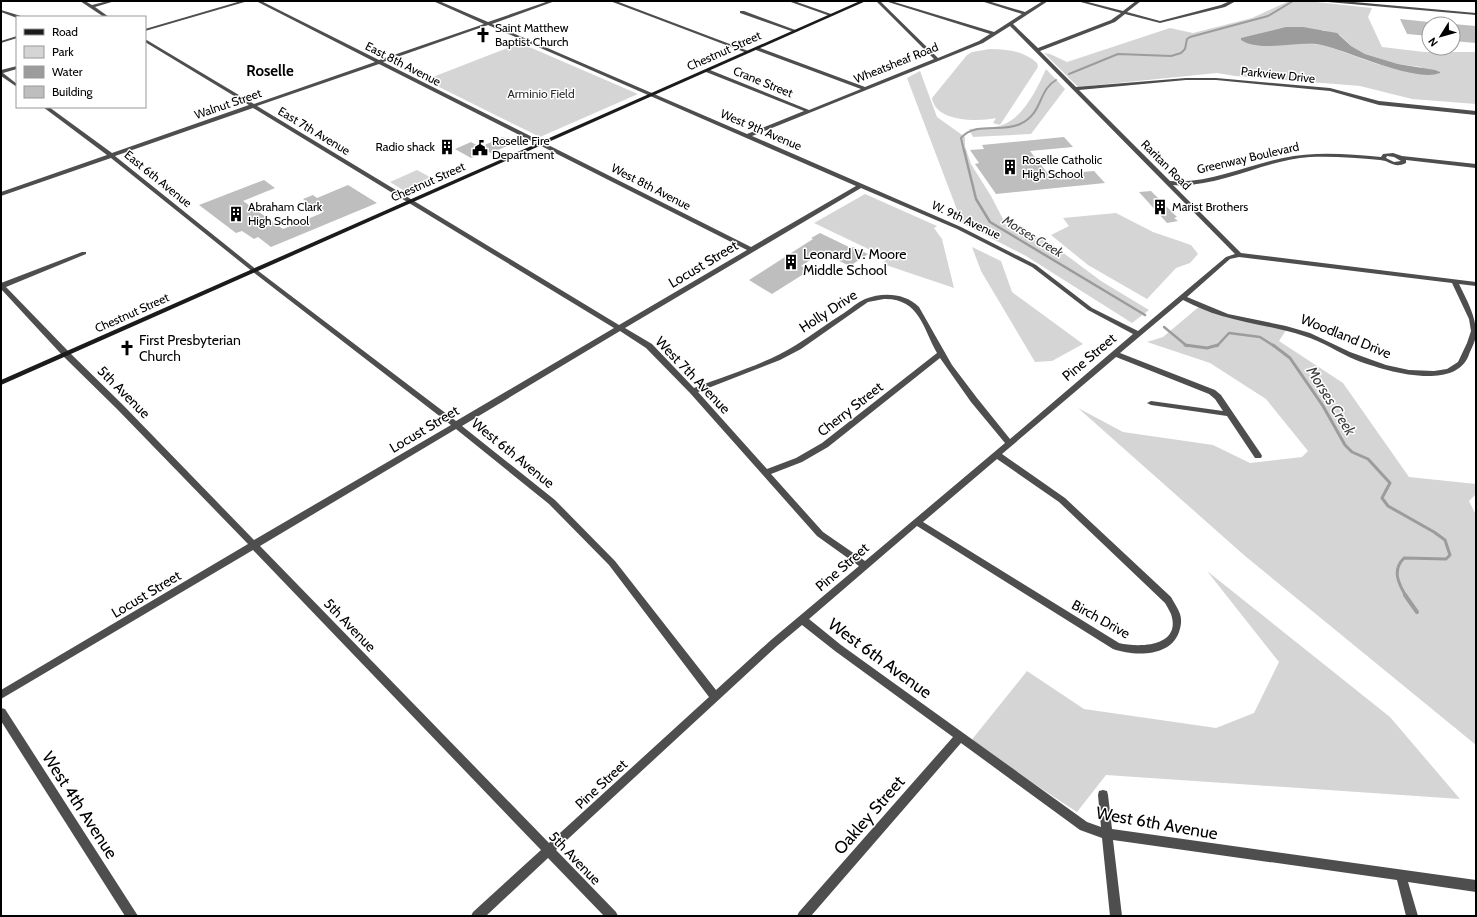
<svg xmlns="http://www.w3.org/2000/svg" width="1477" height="917" viewBox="0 0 1477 917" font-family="Cabin,sans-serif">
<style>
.green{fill:#d5d5d5;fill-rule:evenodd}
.water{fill:#9c9c9c}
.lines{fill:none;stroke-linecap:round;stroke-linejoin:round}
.stream-far3{stroke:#9c9c9c;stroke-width:2}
.stream-far2{stroke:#9c9c9c;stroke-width:2.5}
.stream-far1{stroke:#9c9c9c;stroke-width:3}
.stream{stroke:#9c9c9c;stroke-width:4}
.building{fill:#bebebe}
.street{fill:#4e4e4e;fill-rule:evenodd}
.secondary{fill:#1b1b1b;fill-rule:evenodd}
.labels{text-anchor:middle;stroke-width:3;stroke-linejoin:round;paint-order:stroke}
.far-poi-label{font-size:12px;fill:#000;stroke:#fff;text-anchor:start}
.far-street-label{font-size:12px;fill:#000;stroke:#fff}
.far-park-label{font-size:12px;fill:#2c2c2c;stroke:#fff}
.far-water-label{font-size:13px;font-style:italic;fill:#3d3d3d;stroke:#fff}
.poi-label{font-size:14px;fill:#000;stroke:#fff;text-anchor:start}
.street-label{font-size:14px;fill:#000;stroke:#fff}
.far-district-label{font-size:15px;font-weight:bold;fill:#000;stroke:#fff}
.water-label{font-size:15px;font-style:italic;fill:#3d3d3d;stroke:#fff}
.near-street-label{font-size:17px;fill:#000;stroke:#fff}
</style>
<rect width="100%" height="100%" fill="#fff"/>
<g class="green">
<path d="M1289 1H1307L1372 8 1368 17 1382 47 1424 52H1476V104L1412 99 1360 86 1235 76 1217 73 1078 87 1044 53 1050 54 1067 62 1170 28 1193 33 1252 18ZM1323 30 1340 35 1351 46 1365 54 1398 64 1421 67 1425 75 1377 64 1324 45 1300 43Z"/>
<polygon points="520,43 638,94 540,137 425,80"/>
<path d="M990 49C1007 49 1024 51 1037 63L1038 67 1000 125 993 123 996 118C978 122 935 122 932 98L967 55 972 52Z"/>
<path d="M1046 69 1065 89 1031 134 973 137 969 129C979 128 990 128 1000 126 1023 119 1037 89 1046 69Z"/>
<polygon points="920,71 937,117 965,137 965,146 971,164 991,196 1005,223 1026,238 1042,237 1101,281 1149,310 1132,323 1026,256 962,223 907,78"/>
<polygon points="417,170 439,182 411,195 390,182"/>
<polygon points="865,194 937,226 934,228 942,239 954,288 883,264 887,258 814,223"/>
<polygon points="1116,213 1153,232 1191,245 1198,254 1190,263 1176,268 1147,299 1088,265 1051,235 1069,226 1063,218"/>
<polygon points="972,247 1001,261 1012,292 1083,344 1052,361 1035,362 981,271"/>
<polygon points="1201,305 1220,313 1288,327 1279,341 1343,383 1409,477 1476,484 1476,494 1469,501 1476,515 1476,745 1245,556 1078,408 1123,432 1213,445 1250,463 1302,457 1308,451 1266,399 1210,363 1147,342 1163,337"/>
<polygon points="1207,571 1390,717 1460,799 1106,775 1077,812 970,742 1027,671 1084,709 1216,728 1254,713 1279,662"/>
</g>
<path class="water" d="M1286 27H1303L1337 33 1351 46 1365 54 1398 64 1435 70 1440 72V73C1416 83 1348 51 1322 45 1299 40 1261 53 1241 40V38Z"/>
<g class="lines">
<g class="stream-far3">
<polyline points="1069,74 1118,54 1171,56 1181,53 1185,49 1187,39 1190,37 1268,16 1293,1"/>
<path d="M964 151 961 138C976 121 1002 133 1020 124 1043 114 1038 90 1056 80"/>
</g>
<g class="stream-far2">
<polyline points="964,150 976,199 990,222 1145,315"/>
<polyline points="1164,327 1187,346"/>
<polyline points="1217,346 1229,333 1260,337 1274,346"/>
</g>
<g class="stream-far1">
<polyline points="1185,345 1207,348 1218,345"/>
<path d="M1273 345 1290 358 1323 406 1345 445 1352 452 1368 459 1390 483 1382 498 1388 506 1434 532 1445 540 1450 555 1446 559 1404 558C1392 570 1398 583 1406 596"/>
</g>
<polyline class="stream" points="1405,595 1417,612"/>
</g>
<g class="building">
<polygon points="1400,19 1429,22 1429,36 1407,34"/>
<polygon points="1453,24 1476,26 1476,43 1453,41"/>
<polygon points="503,137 514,143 491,153 487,151 471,158 455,149 471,142 482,148 480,147"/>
<polygon points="1064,137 1073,147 1030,151 1049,175 1094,171 1105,183 996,194 975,164 979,163 970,150 984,149 982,145"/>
<polygon points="264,180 275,188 243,201 283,229 322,213 303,199 313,195 317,198 348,185 377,203 271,247 258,237 254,239 242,231 236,233 199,205"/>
<polygon points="1151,191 1177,217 1174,218 1178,221 1167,223 1139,192"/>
<polygon points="820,233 851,248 853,247 868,254 850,266 822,253 801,266 810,270 772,294 749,280 813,239 811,238"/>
</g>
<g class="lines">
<g class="street">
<polygon points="80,1 85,1 92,5 108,1 115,1 95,7 109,17 104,17"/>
<polygon points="241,1 248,1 145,31 145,29"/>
<path d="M256 1H261L379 60 484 24 433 1H439L488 22 549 1H555L492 24 747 134 804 111 706 72V70H710L809 110 861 89 756 50V48H760L865 87 934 59 876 1H880L938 58 979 41 990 34 885 1H891L994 32 1022 14 981 1H988L1025 12 1043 1H1048L1013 24 1038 48 1111 20 1121 13 1077 1H1084L1123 11 1136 1H1141L1127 12 1160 21 1221 5 1230 1H1236L1225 7 1160 23 1125 14 1115 22 1040 51 1076 87 1186 78H1216L1330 88 1379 101 1476 111V115L1379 105 1330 91 1216 80H1186L1079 90 1170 181C1209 184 1245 166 1283 158 1315 151 1348 154 1381 157L1383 154 1393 153 1402 156 1476 164V168L1406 160V163C1394 169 1391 161 1380 160 1357 158 1333 156 1310 157 1263 160 1220 188 1173 185L1241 253 1476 282V286L1459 284C1467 301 1477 317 1476 337 1474 344 1470 351 1468 357 1452 392 1382 370 1356 360 1339 353 1322 341 1304 336 1277 327 1249 324 1222 316 1208 312 1195 306 1183 300L1120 353 1215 390 1221 395 1261 454 1262 456 1261 458H1255L1227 416 1151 405 1147 403 1151 401 1223 411 1215 399 1209 394 1116 357 1002 454 1065 498 1171 597C1174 603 1178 608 1180 614 1182 620 1181 626 1179 632 1170 658 1133 656 1113 649L917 526 809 619 841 645 1087 822 1101 827 1098 795 1099 791 1103 790 1107 791 1108 795 1112 829 1476 880V892L1408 882 1418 916H1406L1397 880 1113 840 1122 916H1110L1102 838 1080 830 961 743 811 916H797L799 912 953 737 835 651 802 625 777 646 556 850 616 912 618 916H604L548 858 486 916H471L473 912 541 850 253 550 1 699V690L248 544 117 409 63 356 1 289V283L82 252H86V254L6 287 69 352 123 405 254 540 451 425 253 272 111 158 1 196V192L107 155 43 107H49L112 153 249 105 145 42V39L254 104 375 62ZM488 25 856 186 751 247 383 62ZM1010 26 1235 254 1226 257 1138 331 1092 308 1036 265 961 227 752 136 983 43ZM379 64 747 250 619 325 257 106ZM253 108 614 328 456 421 257 270 115 156ZM1387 156 1394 157 1401 161 1394 162 1386 158ZM861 188 957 229 1032 267 1088 310 1133 334 1010 439 977 398 952 365 919 307C905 293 883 292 865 299 858 302 851 308 844 313 828 323 812 335 796 345 766 364 727 375 694 388L652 344 625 328ZM1239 257 1452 283 1469 319 1471 331 1467 343 1458 362 1447 369 1434 371 1409 370 1386 365 1350 352 1310 333 1286 326 1228 314 1187 297 1230 259ZM884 299C919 298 923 328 937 353L822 443 796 458 767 469 698 392 780 360 801 349 868 302ZM620 331 646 348 690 393 817 536 859 566 771 640 716 690 615 561 555 500 462 426ZM940 358 971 402 1005 443 865 561 823 532 771 474 802 462 828 447ZM456 429 549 504 609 565 709 697 549 843 260 546ZM997 459 1059 502 1165 603C1167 606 1169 610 1171 614 1182 647 1139 648 1119 643L923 522Z"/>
<polygon points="610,1 616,1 751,52 747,53"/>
<polygon points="788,1 794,1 834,15 830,16"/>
<polygon points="1326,1 1343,1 1476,13 1476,15 1328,2"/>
<polygon points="1,10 21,16 21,17 17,18 1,12"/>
<polygon points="740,11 744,11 798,31 794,32 740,13"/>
<polygon points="17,36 17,38 1,43 1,41"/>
<polygon points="17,66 17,69 3,73 17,84 17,87 1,76 1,70"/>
<polygon points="1,708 5,709 138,916 125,916 1,721"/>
</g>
<polygon class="secondary" points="860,1 866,1 1,385 1,380"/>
</g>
<defs>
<symbol id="church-bare" viewBox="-9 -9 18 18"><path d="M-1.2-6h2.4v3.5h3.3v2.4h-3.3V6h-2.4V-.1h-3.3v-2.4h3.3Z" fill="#000" stroke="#fff" stroke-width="2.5" paint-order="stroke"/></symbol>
<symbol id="building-bare" viewBox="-9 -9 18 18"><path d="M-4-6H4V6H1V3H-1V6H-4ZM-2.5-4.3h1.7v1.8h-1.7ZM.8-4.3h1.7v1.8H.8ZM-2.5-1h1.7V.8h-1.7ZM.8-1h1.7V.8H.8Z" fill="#000" stroke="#fff" stroke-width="2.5" paint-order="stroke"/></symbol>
<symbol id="civic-bare" viewBox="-9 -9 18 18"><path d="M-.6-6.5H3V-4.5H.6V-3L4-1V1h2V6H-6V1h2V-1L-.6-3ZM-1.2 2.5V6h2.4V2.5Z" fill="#000" stroke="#fff" stroke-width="2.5" paint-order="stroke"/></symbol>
</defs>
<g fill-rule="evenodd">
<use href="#church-bare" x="472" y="24" width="22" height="22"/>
<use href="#building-bare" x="436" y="136" width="22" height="22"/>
<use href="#civic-bare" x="469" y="137" width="22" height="22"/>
<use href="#building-bare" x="999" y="156" width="22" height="22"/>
<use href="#building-bare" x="1149" y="196" width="22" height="22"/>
<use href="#building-bare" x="225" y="203" width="22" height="22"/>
<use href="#building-bare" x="780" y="251" width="22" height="22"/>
<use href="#church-bare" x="116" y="337" width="22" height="22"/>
</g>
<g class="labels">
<g class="far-poi-label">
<text x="495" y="32">Saint Matthew<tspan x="495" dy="14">Baptist Church</tspan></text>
<text x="492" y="145">Roselle Fire<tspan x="492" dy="14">Department</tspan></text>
<text x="435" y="151" text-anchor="end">Radio shack</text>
<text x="1022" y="164">Roselle Catholic<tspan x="1022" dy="14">High School</tspan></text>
<text x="248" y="211">Abraham Clark<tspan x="248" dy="14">High School</tspan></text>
<text x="1172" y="211">Marist Brothers</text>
</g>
<g class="far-street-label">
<text transform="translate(724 51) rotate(-24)" y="4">Chestnut Street</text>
<text transform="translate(896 63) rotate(-22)" y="4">Wheatsheaf Road</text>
<text transform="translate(403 64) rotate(27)" y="4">East 8th Avenue</text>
<text transform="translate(1278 75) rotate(6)" y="4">Parkview Drive</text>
<text transform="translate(763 82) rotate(22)" y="4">Crane Street</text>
<text transform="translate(228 104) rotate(-19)" y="4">Walnut Street</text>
<text transform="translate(761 130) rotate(23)" y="4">West 9th Avenue</text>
<text transform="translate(314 131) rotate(31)" y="4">East 7th Avenue</text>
<text transform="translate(1248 158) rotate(-13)" y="4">Greenway Boulevard</text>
<text transform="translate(1166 165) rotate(45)" y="4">Raritan Road</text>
<text transform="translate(158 179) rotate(39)" y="4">East 6th Avenue</text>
<text transform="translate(428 182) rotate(-24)" y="4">Chestnut Street</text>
<text transform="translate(651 187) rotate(27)" y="4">West 8th Avenue</text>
<text transform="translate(966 220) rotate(25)" y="4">W. 9th Avenue</text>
<text transform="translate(132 313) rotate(-24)" y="4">Chestnut Street</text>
</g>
<g class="far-park-label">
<text x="541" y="98">Arminio Field</text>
</g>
<g class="far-water-label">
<text transform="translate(1033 236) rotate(31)" y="5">Morses Creek</text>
</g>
<g class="poi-label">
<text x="803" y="259">Leonard V. Moore<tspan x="803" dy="16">Middle School</tspan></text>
<text x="139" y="345">First Presbyterian<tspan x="139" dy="16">Church</tspan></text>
</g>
<g class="street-label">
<text transform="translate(703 264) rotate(-31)" y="5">Locust Street</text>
<text transform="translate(828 311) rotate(-33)" y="5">Holly Drive</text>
<text transform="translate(1346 336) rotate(22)" y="5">Woodland Drive</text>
<text transform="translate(1089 357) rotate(-40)" y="5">Pine Street</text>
<text transform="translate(693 375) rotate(46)" y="5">West 7th Avenue</text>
<text transform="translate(124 392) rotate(45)" y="5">5th Avenue</text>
<text transform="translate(850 409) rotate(-38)" y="5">Cherry Street</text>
<text transform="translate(424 429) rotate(-31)" y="5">Locust Street</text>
<text transform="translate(513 453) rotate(39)" y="5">West 6th Avenue</text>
<text transform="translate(842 567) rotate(-41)" y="5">Pine Street</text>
<text transform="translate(146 594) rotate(-31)" y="5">Locust Street</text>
<text transform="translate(1101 619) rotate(29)" y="5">Birch Drive</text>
<text transform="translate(350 625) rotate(46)" y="5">5th Avenue</text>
<text transform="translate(601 784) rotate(-43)" y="5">Pine Street</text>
<text transform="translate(575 858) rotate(46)" y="5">5th Avenue</text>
</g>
<g class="far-district-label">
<text x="270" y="76">Roselle</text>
</g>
<g class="water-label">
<text transform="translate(1331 401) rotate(58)" y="5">Morses Creek</text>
</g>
<g class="near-street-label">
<text transform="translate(880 658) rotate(36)" y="6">West 6th Avenue</text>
<text transform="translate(80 805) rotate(57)" y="6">West 4th Avenue</text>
<text transform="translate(869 815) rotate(-49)" y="6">Oakley Street</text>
<text transform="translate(1157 823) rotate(10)" y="6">West 6th Avenue</text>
</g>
</g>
<rect width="1477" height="917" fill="none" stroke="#000000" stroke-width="4"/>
<rect x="16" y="16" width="130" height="92" fill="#ffffff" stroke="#999999"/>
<rect x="24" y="29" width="20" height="6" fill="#1b1b1b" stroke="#999999"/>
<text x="52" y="36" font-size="12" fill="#000000">Road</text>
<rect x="24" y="46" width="20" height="12" fill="#d5d5d5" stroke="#999999"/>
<text x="52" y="56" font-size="12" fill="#000000">Park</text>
<rect x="24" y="66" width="20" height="12" fill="#9c9c9c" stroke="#999999"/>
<text x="52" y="76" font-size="12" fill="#000000">Water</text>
<rect x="24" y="86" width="20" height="12" fill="#bebebe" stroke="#999999"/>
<text x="52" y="96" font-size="12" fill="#000000">Building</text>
<g transform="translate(1441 36) rotate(233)"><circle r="19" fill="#ffffff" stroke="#999999"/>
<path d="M0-3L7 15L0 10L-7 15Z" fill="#000000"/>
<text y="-6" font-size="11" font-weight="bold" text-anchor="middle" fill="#000000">N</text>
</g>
</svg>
